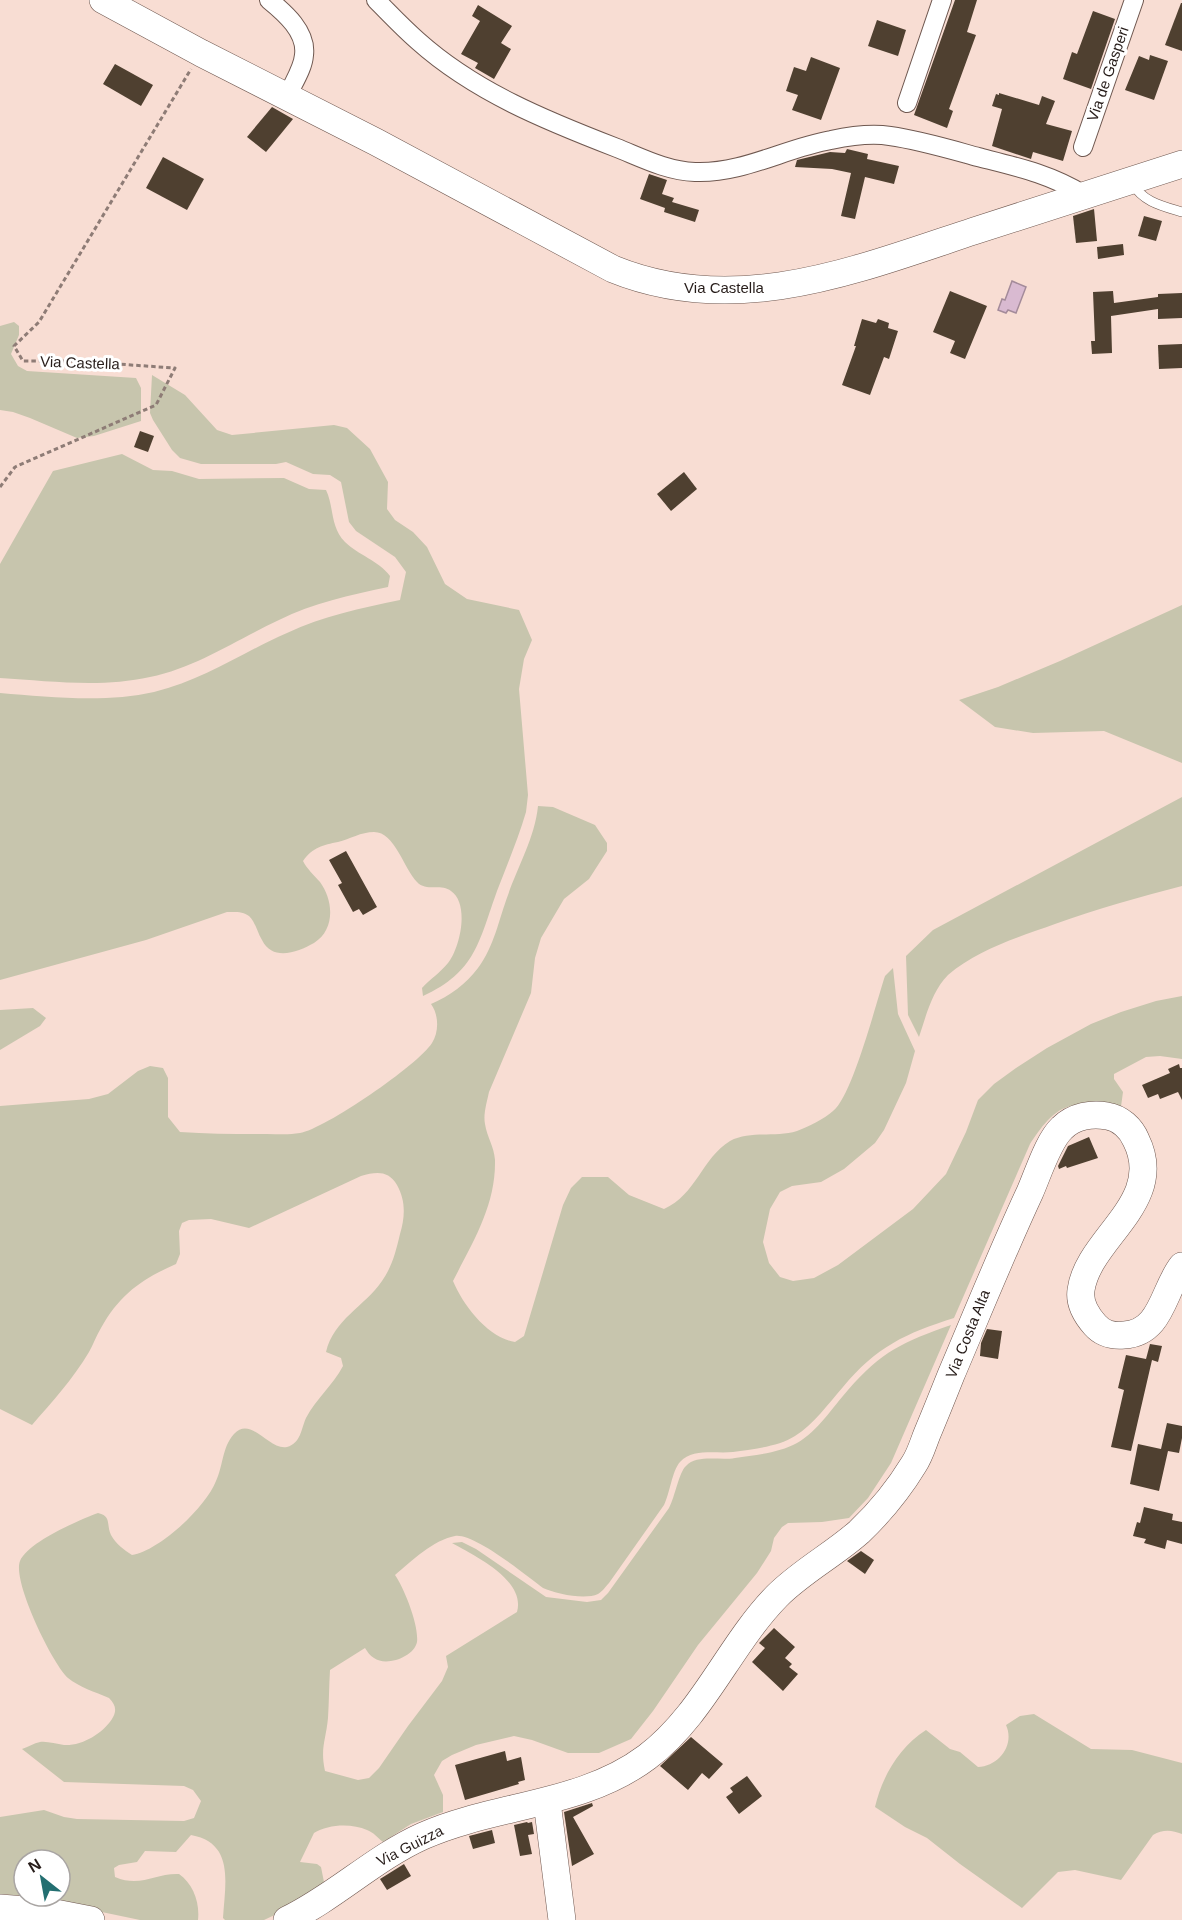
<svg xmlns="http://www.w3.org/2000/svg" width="1182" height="1920" viewBox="0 0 1182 1920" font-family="Helvetica,sans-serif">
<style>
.green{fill:#c7c5ad;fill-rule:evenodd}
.water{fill:#d9bad1;stroke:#a48b9a;stroke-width:1.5}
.building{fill:#4f4030}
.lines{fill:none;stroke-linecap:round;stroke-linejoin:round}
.lane-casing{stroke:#6f5850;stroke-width:10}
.street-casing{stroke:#6f5850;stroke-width:20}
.secondary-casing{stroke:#6f5850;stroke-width:28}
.path{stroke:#8e7c76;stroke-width:3;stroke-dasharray:4.5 3;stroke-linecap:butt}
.lane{stroke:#fff;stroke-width:9}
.street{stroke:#fff;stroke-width:18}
.secondary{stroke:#fff;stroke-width:27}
.labels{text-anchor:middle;stroke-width:6;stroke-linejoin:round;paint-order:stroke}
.street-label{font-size:15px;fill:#271d1a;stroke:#fff}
</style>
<rect width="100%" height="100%" fill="#f8ddd3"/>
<g class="green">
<polygon points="14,322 19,326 19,335 11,354 18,366 27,371 136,378 141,388 141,421 94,436 77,438 30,418 13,412 0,410 0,326"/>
<path d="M152 375 185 395 217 430 232 435 334 425 347 428 370 449 388 482 387 509 395 520 413 532 427 547 445 584 467 599 519 610 532 640 524 659 519 689 528 795 526 812C518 839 507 865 497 891 479 941 476 972 423 996L422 988C430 979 440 973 448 963 460 948 470 904 451 891 441 883 426 892 417 882 404 869 395 832 374 832 361 832 350 839 338 842 323 845 313 847 303 861 307 869 314 875 320 882 334 901 335 930 314 943 298 952 273 962 262 940 257 932 256 923 249 916 243 911 234 912 227 912L146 940 0 980V693C49 697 106 703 154 692 204 680 241 653 287 633 323 616 361 608 400 600L406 572 395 557 356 531 349 522 341 482 330 475 313 474 286 462 276 464H201L180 458 172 450 153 420 150 413Z"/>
<path d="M122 454 153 470 172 471 199 479 284 478 309 489 326 490C334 506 330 527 345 542 358 555 378 560 390 576L388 587C350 595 313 603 279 620 236 640 197 667 150 677 101 688 49 681 0 678V564L53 471Z"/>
<polygon points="1182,605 1182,763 1104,731 1033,733 995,727 959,700 998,687 1060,661"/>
<path d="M1182 797V886C1139 897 1097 909 1055 924 1019 937 978 949 948 975 932 991 926 1016 919 1037L908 1015 906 956 933 930Z"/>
<path d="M538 806 553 807 595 825 607 843V851L589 879 564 899 541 938 535 958 531 993 489 1092C487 1102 483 1114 485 1124 487 1137 494 1146 495 1160 496 1205 473 1242 453 1281 463 1305 488 1338 515 1342L524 1336 563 1205 571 1188 582 1177H608L629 1195 664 1209C696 1195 702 1158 730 1141 750 1130 775 1138 797 1131 808 1127 824 1119 833 1111 852 1097 876 1003 885 976L893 968 898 1014 915 1051 906 1083 884 1130 875 1143 844 1169 821 1182 792 1186 780 1192 770 1209 763 1242 769 1263 780 1277 793 1281 814 1278 838 1265 913 1209 946 1174 966 1132 978 1100 994 1084 1016 1068 1047 1048 1091 1024 1121 1012 1156 1001 1182 996V1059L1160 1056 1146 1057 1114 1074V1079L1123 1092 1120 1114C1106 1112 1087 1105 1072 1106 1054 1108 1039 1130 1030 1144L954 1318C906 1333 876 1347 843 1387 828 1404 814 1424 795 1436 778 1447 752 1449 733 1452 716 1454 693 1448 680 1462 672 1471 670 1493 664 1505L609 1583C606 1586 602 1592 598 1594 585 1600 556 1594 543 1588 526 1575 474 1533 455 1536 433 1540 412 1561 395 1575 404 1588 419 1625 417 1642 414 1657 386 1667 374 1658 370 1656 367 1651 365 1648L330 1670C329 1686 329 1702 328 1718 326 1740 320 1748 325 1771L358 1780 369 1778 379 1768 408 1726 442 1681 448 1667 446 1656 517 1612C526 1580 475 1556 452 1543L462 1542 476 1549 546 1597 587 1602 601 1600 608 1593 669 1508C675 1497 679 1472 686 1466 697 1454 720 1461 735 1458 755 1455 779 1453 797 1443 818 1431 832 1408 848 1390 882 1351 903 1342 951 1325L891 1463 868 1498 849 1518 822 1522 788 1523 782 1527 774 1538 771 1551 757 1573 698 1645 653 1711 631 1739 599 1753H568L532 1740 514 1736 476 1745 452 1755 442 1761 434 1775 443 1795V1812L411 1824 383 1842C378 1838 373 1832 367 1830 352 1823 328 1824 314 1833L300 1862 317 1864 321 1867 324 1882 281 1912 264 1920H225L223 1918C225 1884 235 1843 191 1835L176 1852 145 1851 137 1862 119 1865 114 1868 115 1877C141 1888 155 1873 179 1874 193 1884 200 1902 198 1920H140L25 1896 0 1894V1817L44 1810 64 1817 77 1819 184 1821 194 1818 201 1801 193 1790 184 1786 64 1782 22 1749C28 1747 34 1743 40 1742 47 1741 56 1744 64 1745 82 1746 102 1734 112 1719 117 1711 116 1705 109 1698 95 1692 79 1687 68 1678 52 1663 12 1581 20 1561 28 1542 79 1520 98 1513 112 1516 106 1525 111 1535 116 1544 124 1550 132 1555 159 1551 206 1507 216 1481 223 1467 222 1447 234 1434 251 1415 269 1451 287 1447 301 1443 301 1429 306 1418 316 1399 333 1385 343 1366L341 1358 326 1352C334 1319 364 1307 382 1281 392 1267 396 1251 400 1234 405 1217 406 1201 397 1185 388 1170 376 1172 361 1176L249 1228 211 1219 189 1220 182 1223 179 1231 180 1254 176 1264C142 1279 120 1294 101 1328 96 1336 93 1345 89 1352 73 1379 52 1402 32 1425L0 1409V1106L89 1099 108 1094 138 1071 150 1066 163 1068 168 1078V1117L180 1132C209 1134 238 1134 267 1134 278 1134 289 1135 300 1133 325 1129 418 1065 432 1043 439 1032 439 1015 431 1004 450 996 466 984 478 968 494 947 499 919 508 895 518 866 535 837 538 806ZM24 1860H60V1896H24Z"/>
<polygon points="33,1008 46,1018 40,1026 0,1050 0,1010"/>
<path d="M1034 1714 1091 1749 1132 1750 1182 1763V1834C1172 1830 1163 1829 1153 1835L1121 1880 1075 1870 1058 1872 1022 1908 960 1864 927 1838 905 1827 875 1807C882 1777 899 1747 926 1730L950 1749 960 1752 978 1767C999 1766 1015 1745 1006 1725L1020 1716Z"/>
</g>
<polygon class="water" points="1012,281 1026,287 1016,313 1008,310 1006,313 998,310 1002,299 1005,300"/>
<g class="building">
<polygon points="955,0 977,0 967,32 976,35 949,109 953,111 947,128 914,115"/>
<polygon points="1181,3 1182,3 1182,51 1165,45"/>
<polygon points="478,5 512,26 501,43 511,49 494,79 475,68 478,63 461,54 480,21 472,16"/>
<polygon points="1093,11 1115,19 1091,89 1063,79 1072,52 1077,54"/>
<polygon points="877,20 906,30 898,56 868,46"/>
<polygon points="1150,55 1168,61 1154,100 1125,90 1139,56 1149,60"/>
<polygon points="811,57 840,68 821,120 792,110 798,95 786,91 794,67 806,71"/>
<polygon points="115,64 153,85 141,106 103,84"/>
<polygon points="999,93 1039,105 1042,96 1055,101 1046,124 1072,131 1063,161 1033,152 1031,159 992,146 1002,109 992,106 996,94 999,95"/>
<polygon points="272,107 293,119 266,152 247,137"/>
<polygon points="847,149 868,154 867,159 899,166 894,184 865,177 855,219 841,216 851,173 832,169 795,167 797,160 830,152 845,153"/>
<polygon points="163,157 204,179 187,210 146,188"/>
<polygon points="649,174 667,180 662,194 674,198 672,202 699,210 695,222 664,212 665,208 640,199"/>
<polygon points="1094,209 1097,241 1076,243 1073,216"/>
<polygon points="1144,216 1162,221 1156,241 1138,236"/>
<polygon points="1123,244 1124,255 1098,259 1097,247"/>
<polygon points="950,291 987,306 965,359 950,353 955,341 933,332"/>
<polygon points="1113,291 1114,303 1158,297 1158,294 1182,293 1182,318 1158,319 1158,309 1111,316 1112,353 1092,354 1091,341 1095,341 1093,292"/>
<polygon points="862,319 876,323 878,319 889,323 888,328 898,331 889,359 884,357 870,395 842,385 856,346 854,346"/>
<polygon points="1182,344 1182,368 1159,369 1158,345"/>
<polygon points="140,431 154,436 148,452 134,447"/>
<polygon points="684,472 697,489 671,511 657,494"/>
<polygon points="346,851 377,907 363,915 359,909 353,912 338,885 342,883 329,860"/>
<polygon points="1179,1064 1180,1068 1182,1068 1182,1100 1178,1092 1160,1099 1158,1094 1148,1098 1142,1085 1170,1073 1168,1069"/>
<polygon points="1089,1137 1098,1158 1067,1168 1066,1166 1059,1169 1058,1166 1068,1146"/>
<polygon points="987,1329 1002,1331 998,1359 980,1356 981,1343"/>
<polygon points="1150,1344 1162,1346 1158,1362 1152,1360 1131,1451 1111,1447 1124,1390 1118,1388 1126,1355 1146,1359"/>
<polygon points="1167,1423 1182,1426 1182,1438 1179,1453 1168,1451 1159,1491 1130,1484 1138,1444 1161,1449"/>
<polygon points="1144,1507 1173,1514 1172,1520 1182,1522 1182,1544 1167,1540 1165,1549 1144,1543 1146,1539 1133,1536 1137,1522 1140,1523"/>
<polygon points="861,1551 874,1560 865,1574 847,1561"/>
<polygon points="774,1628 795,1647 785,1658 792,1664 789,1667 798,1674 783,1691 752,1662 765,1648 759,1643"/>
<polygon points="691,1737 723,1764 709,1779 702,1773 688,1790 660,1766"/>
<polygon points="505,1751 507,1761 521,1757 525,1780 518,1782 519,1784 465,1800 455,1765"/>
<polygon points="747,1776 762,1796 739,1814 726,1797 733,1792 730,1788"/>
<polygon points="592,1803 593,1806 573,1817 594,1854 572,1866 564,1812"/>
<polygon points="527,1822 528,1823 532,1822 534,1834 528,1835 532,1854 520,1856 514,1825"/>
<polygon points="492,1830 495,1843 473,1849 469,1836"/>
<polygon points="404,1864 411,1876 387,1890 380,1879"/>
</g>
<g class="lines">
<defs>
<path id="lane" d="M1132 183C1143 202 1162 206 1182 212"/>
<g id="street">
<path d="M269 0C285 13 307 32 304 55 303 69 293 83 288 95"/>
<path d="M376 0C390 14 403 28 418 41 475 92 547 121 617 148 642 158 667 171 695 172 743 174 785 148 831 140 850 136 871 133 890 136 919 140 949 149 978 157 1017 167 1050 174 1084 195"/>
<polyline points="907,103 942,0"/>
<polyline points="1083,147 1134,0"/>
</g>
<g id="secondary">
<path d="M103 0 201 53 376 142 613 269C736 319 856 270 974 231 1044 209 1113 186 1182 164"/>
<polyline points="547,1802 562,1920"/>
<polyline points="0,1908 50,1912 91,1920"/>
<path d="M287 1920C335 1897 374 1858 423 1836 495 1804 582 1806 647 1757 703 1715 729 1645 777 1596 802 1571 833 1555 859 1532 879 1513 900 1487 914 1464 920 1455 923 1444 927 1434 935 1415 943 1395 951 1375 977 1314 1002 1252 1030 1192 1038 1174 1048 1141 1062 1128 1074 1116 1092 1113 1107 1116 1120 1118 1131 1128 1136 1140 1167 1202 1088 1238 1081 1290 1079 1303 1087 1316 1095 1325 1103 1334 1112 1336 1124 1335 1162 1333 1163 1290 1182 1266"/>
</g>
</defs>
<use href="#lane" class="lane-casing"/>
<use href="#street" class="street-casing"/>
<use href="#secondary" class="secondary-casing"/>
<polyline class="path" points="0,487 15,467 156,405 175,368 73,361 23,361 14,346 39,322 191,69"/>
<use href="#lane" class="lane"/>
<use href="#street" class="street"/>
<use href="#secondary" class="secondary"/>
</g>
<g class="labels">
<g class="street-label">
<text transform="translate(1108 74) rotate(-71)" y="5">Via de Gasperi</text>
<text x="724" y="293">Via Castella</text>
<text transform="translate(80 363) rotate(2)" y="5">Via Castella</text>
<text transform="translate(968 1334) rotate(-68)" y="5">Via Costa Alta</text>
<text transform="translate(410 1846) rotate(-27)" y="5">Via Guizza</text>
</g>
</g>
<g transform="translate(42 1878) rotate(329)"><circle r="28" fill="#ffffff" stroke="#a9a5a3" stroke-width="1.5"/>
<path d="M0-4.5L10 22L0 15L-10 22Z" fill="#236f71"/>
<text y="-9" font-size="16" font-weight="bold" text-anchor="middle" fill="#271d1a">N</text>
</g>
</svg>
